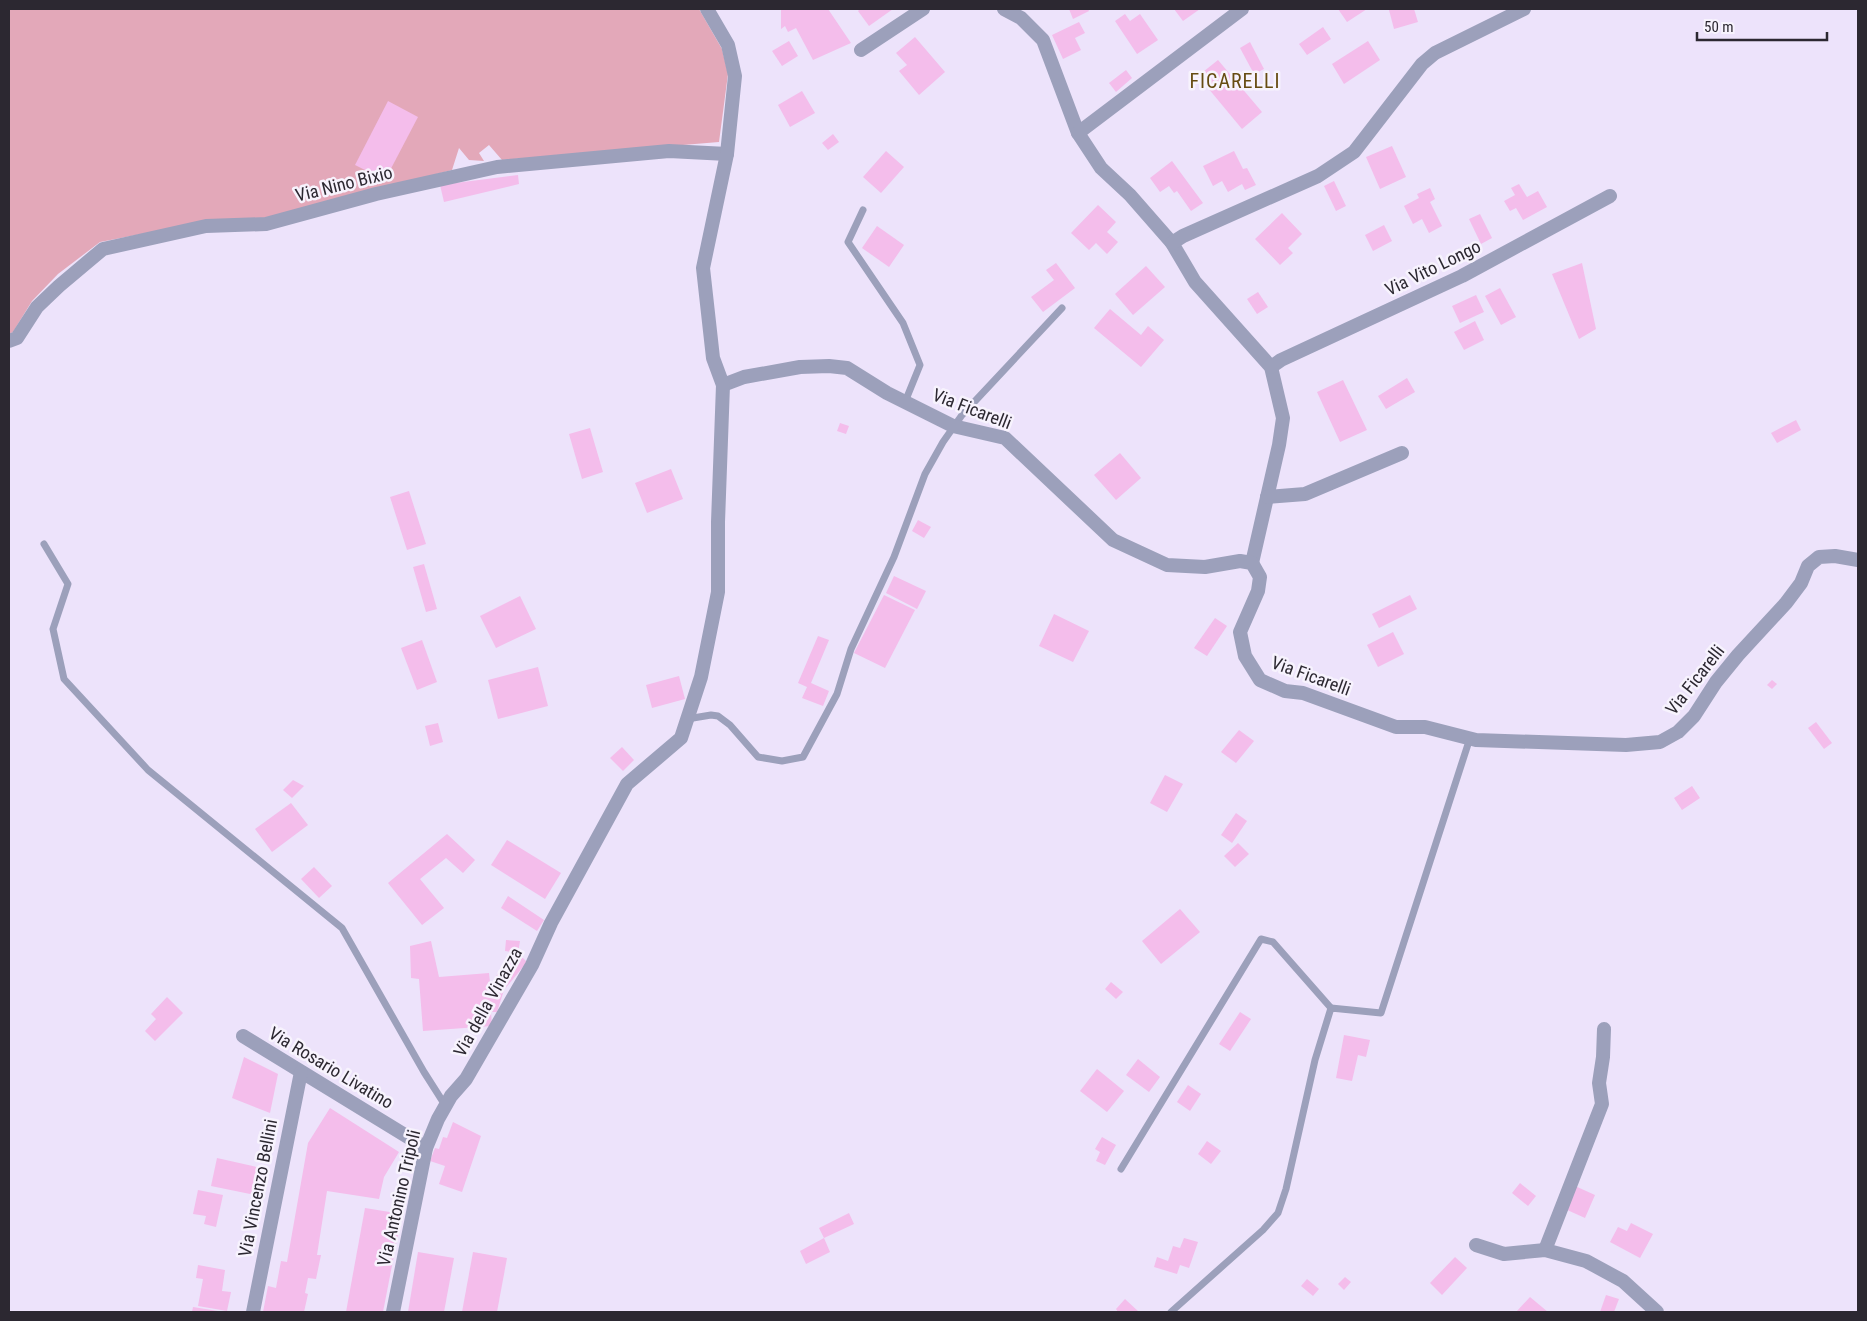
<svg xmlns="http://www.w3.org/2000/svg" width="1867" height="1321" viewBox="0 0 1867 1321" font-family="'Roboto Condensed',sans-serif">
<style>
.green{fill:#e3a8b9}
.building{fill:#f4bdeb}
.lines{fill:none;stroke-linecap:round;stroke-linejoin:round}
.lane{stroke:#9ca0bb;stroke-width:7}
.street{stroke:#9ca0bb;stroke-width:14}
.labels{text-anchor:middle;stroke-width:5;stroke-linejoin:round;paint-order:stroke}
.street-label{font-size:18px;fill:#2c2831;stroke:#f7f3fd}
.quarter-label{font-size:20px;letter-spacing:1px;fill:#664c12;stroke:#f7f3fd}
</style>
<rect width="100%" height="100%" fill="#ede3fb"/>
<polygon class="green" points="9,9 699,9 722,49 728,74 719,142 502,160 489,145 479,153 484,161 469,160 459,148 452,170 267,218 209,221 100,242 58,274 32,301 13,332 9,334"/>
<g class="building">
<polygon points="781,9 828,9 851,43 813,60 796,28 788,32 785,26 781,29"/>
<polygon points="860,9 893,9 869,26 858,11"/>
<polygon points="1069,9 1088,9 1089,11 1073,19"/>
<polygon points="1174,9 1200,9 1183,21"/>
<polygon points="1338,9 1367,9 1347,22"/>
<polygon points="1393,9 1414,9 1418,22 1394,29 1389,10"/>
<polygon points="1125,14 1130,21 1140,14 1158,40 1137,54 1115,21"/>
<polygon points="1079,22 1085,33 1075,38 1081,50 1063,59 1052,35"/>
<polygon points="1323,27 1331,39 1307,55 1299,44"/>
<polygon points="915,37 945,72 919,95 899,71 907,65 896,53"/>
<polygon points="789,41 798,56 782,66 772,51"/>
<polygon points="1368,41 1380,60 1344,84 1332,64"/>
<polygon points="1250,42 1264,69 1254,74 1240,48"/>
<polygon points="1218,60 1262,112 1242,129 1198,76"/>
<polygon points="1126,70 1132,78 1116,92 1109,83"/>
<polygon points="802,91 815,113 790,127 778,105"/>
<polygon points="388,101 418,117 385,180 355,165"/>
<polygon points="833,134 839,142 828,150 822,143"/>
<polygon points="1392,146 1406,177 1380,189 1366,157"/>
<polygon points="886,151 904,167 881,193 863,177"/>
<polygon points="1234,151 1243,169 1247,168 1256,185 1245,190 1242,184 1228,192 1222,181 1213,186 1203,166"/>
<polygon points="1172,161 1203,203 1191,211 1177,191 1174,193 1169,186 1160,192 1150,178"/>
<polygon points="518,175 519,184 444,202 440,185"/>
<polygon points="1334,181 1346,206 1336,211 1324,186"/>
<polygon points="1519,184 1527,197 1538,191 1547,207 1523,220 1516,208 1510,211 1504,201 1515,195 1511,188"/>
<polygon points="1430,188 1435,199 1430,202 1442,226 1429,233 1422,219 1413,224 1404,206 1419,198 1417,194"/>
<polygon points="1098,205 1116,222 1107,232 1118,242 1107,254 1096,243 1089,250 1071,233"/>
<polygon points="1282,213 1302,234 1288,248 1293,253 1280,265 1255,239"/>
<polygon points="1480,214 1492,238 1481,244 1469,219"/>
<polygon points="1384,225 1392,241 1373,251 1365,235"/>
<polygon points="877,226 904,245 889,267 862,248"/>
<polygon points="1056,263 1075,288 1043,312 1031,297 1054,280 1046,270"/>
<polygon points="1582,263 1596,329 1579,339 1552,274"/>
<polygon points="1146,266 1165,287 1133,315 1115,294"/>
<polygon points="1500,288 1516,317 1501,325 1485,296"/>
<polygon points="1258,292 1268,307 1257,314 1247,299"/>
<polygon points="1476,295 1484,312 1460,323 1452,306"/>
<polygon points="1110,309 1141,335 1148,326 1164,340 1141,367 1094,328"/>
<polygon points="1475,321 1484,340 1464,350 1454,332"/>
<polygon points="1407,378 1415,392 1386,409 1378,396"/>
<polygon points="1343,380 1367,430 1340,442 1317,392"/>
<polygon points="1796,420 1801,430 1777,443 1771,433"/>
<polygon points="840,423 849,426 846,434 837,431"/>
<polygon points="590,428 603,472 582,479 569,434"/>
<polygon points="1120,453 1141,478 1116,500 1094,475"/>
<polygon points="671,469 683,499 647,513 635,483"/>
<polygon points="409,491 426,544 407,550 390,497"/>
<polygon points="918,520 931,527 924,538 912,531"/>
<polygon points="424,564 437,609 426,612 413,567"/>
<polygon points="894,576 926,591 917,609 886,593"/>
<polygon points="884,595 915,610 885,668 854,653"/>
<polygon points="1410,595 1417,609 1379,628 1372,614"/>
<polygon points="520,596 536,629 496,648 480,616"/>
<polygon points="1054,614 1089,631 1073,662 1039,646"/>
<polygon points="1215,618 1227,626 1207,656 1194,648"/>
<polygon points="1393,632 1404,654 1378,667 1367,645"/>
<polygon points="818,636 829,640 811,683 829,691 823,706 802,698 807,687 798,683"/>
<polygon points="422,640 437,682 417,690 401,648"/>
<polygon points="538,667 548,706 498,719 488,680"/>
<polygon points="679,676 685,699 652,708 646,685"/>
<polygon points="1772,680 1777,684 1772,689 1767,685"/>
<polygon points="1816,722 1832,743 1824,749 1808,728"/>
<polygon points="438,723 443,742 430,746 425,726"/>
<polygon points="1239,730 1254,741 1236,763 1221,752"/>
<polygon points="622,747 634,760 623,771 610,758"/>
<polygon points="1165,775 1183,784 1167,812 1150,803"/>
<polygon points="293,780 304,786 292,798 283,790"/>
<polygon points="1692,786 1700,798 1682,810 1674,798"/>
<polygon points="291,803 308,825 272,852 255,829"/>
<polygon points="1236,813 1247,821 1232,843 1221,835"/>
<polygon points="447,834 475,860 463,873 446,858 420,879 444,908 422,925 388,883"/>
<polygon points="507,840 561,873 545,899 491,865"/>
<polygon points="1238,843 1249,854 1235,867 1224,856"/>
<polygon points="314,867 332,886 319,898 301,879"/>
<polygon points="508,896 544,920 537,931 501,908"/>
<polygon points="1180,909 1200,932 1161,964 1142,941"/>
<polygon points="506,940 520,941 518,953 527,962 504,990 496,976 518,953 505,951"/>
<polygon points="431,941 439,977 489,973 491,991 504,990 497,1012 491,1012 492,1026 423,1031 419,979 411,978 410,946"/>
<polygon points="1111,982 1123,992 1116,999 1105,989"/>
<polygon points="167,997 183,1013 155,1041 145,1031 156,1019 151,1014"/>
<polygon points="1240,1012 1251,1019 1230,1051 1219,1044"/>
<polygon points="1344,1035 1370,1040 1366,1057 1358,1055 1352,1081 1336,1078"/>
<polygon points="244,1057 278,1074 270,1113 232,1098"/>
<polygon points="1138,1059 1160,1077 1149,1092 1126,1075"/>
<polygon points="1097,1069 1124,1091 1107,1112 1080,1091"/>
<polygon points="1188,1085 1201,1094 1190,1111 1177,1102"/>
<polygon points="330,1108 399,1152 384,1177 379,1199 327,1191 317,1255 321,1255 316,1279 308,1278 305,1293 308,1294 304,1312 263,1312 268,1286 276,1288 281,1261 287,1262 308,1143"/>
<polygon points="453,1122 481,1136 462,1192 439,1184 445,1166 430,1161 435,1148 439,1149 443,1137 447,1138"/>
<polygon points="1102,1137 1116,1145 1105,1165 1096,1161 1100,1152 1095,1149"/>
<polygon points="1207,1141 1221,1151 1211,1164 1198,1154"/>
<polygon points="217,1158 261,1168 255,1195 211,1186"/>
<polygon points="1520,1183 1536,1196 1528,1206 1512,1193"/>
<polygon points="1575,1186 1595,1195 1585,1218 1565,1209"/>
<polygon points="198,1190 223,1195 216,1227 204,1224 206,1216 193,1214"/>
<polygon points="365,1208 402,1214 383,1312 346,1312"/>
<polygon points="849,1213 854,1224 824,1238 830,1252 806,1264 800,1251 824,1238 819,1228"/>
<polygon points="1631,1223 1653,1234 1640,1258 1610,1242 1618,1227 1627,1231"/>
<polygon points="1184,1238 1198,1242 1189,1268 1180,1265 1177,1274 1154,1267 1157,1257 1168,1261 1173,1246 1180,1248"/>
<polygon points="418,1252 454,1258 444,1312 408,1312"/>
<polygon points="473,1252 507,1258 497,1312 462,1312"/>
<polygon points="1455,1257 1467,1268 1442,1295 1430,1283"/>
<polygon points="198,1265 225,1270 222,1291 231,1292 227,1311 198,1306 203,1279 196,1278"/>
<polygon points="1345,1277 1351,1282 1344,1290 1338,1284"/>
<polygon points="1307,1279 1319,1289 1313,1296 1301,1286"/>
<polygon points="1606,1295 1619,1299 1614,1312 1600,1312"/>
<polygon points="1530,1297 1548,1312 1516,1312"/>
<polygon points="1125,1299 1139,1312 1118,1312 1116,1309"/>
<polygon points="193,1307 218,1311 218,1312 192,1312"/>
</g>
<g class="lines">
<g class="lane">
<polyline points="863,210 848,242 903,323 920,365 905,402"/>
<polyline points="44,544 68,584 53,629 64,679 148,770 342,928 424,1072 445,1105"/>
<polyline points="687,719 711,715 718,716 730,725 758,757 782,761 803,757 837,694 851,649 894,557 925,474 943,442 962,415 1062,308"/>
<polyline points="1121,1169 1261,939 1273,942 1331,1008"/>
<polyline points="1171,1312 1263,1230 1278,1213 1286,1189 1315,1060 1331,1008 1381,1013 1470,738"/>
</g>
<g class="street">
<polyline points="1004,9 1021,18 1043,40 1078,133 1101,168 1130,195 1172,243 1195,282 1271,367 1283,418 1279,445 1252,563"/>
<polyline points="861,50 923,9"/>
<polyline points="1078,133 1242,9"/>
<polyline points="1172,243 1183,236 1318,176 1354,152 1422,64 1435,53 1524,9"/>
<polyline points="9,341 17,338 37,307 59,286 103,249 206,226 266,224 376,194 497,167 669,151 727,154"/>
<polyline points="1271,367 1281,360 1462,276 1610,196"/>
<polyline points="723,385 744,377 800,367 829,366 847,368 887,393 953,426 1005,438 1113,540 1167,565 1205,567 1240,561 1252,563 1260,577 1258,591 1240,632 1245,656 1260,680 1285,691 1303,693 1396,727 1425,727 1476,740 1626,745 1660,742 1678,732 1694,716 1716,682 1738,655 1786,603 1801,583 1808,566 1819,557 1835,556 1858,560"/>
<polyline points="1267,497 1305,494 1402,453"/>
<polyline points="243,1036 426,1148"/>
<polyline points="1476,1245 1504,1254 1545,1250 1586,1261 1623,1281 1657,1312"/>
<polyline points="1545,1250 1602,1104 1599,1083 1603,1057 1604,1029"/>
<polyline points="253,1312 301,1072"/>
<polyline points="393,1312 426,1148 438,1119 451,1096 466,1079 532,965 551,923 627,784 681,738 701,677 718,592 718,522 723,385 713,358 703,268 727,154 735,76 728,45 707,9"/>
</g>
</g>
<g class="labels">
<g class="street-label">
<text transform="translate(344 184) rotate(-14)" y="6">Via Nino Bixio</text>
<text transform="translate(1433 268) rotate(-26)" y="6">Via Vito Longo</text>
<text transform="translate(972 409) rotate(21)" y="6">Via Ficarelli</text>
<text transform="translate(1311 676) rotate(20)" y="6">Via Ficarelli</text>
<text transform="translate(1695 680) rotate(-52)" y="6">Via Ficarelli</text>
<text transform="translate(488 1002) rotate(-61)" y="6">Via della Vinazza</text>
<text transform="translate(331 1068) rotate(31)" y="6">Via Rosario Livatino</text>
<text transform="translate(258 1188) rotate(-79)" y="6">Via Vincenzo Bellini</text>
<text transform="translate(399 1198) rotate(-77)" y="6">Via Antonino Tripoli</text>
</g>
<g class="quarter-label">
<text x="1235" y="88">FICARELLI</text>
</g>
</g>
<rect width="1867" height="1321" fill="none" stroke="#2c2831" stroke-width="20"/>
<path d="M1697 32v8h130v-8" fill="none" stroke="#2c2831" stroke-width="2.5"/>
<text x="1704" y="32" font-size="15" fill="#2c2831" stroke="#f7f3fd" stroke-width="4" paint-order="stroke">50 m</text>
</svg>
